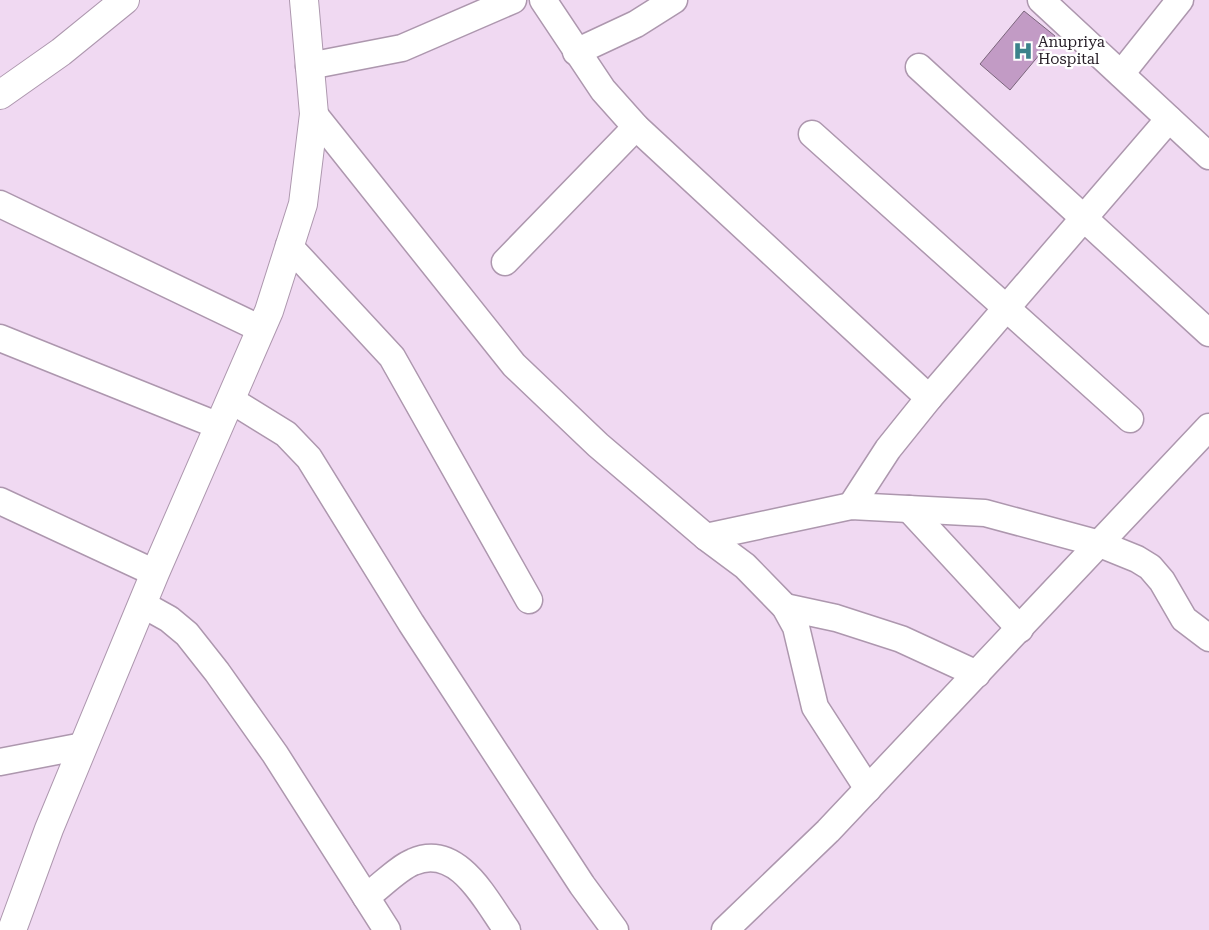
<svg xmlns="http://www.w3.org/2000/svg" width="1209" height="930" viewBox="0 0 1209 930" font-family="'Roboto Serif',serif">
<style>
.building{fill:#c29bc5;stroke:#7a657b}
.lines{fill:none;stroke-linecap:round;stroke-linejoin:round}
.street-casing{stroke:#ad97ae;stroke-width:29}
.secondary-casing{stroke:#ad97ae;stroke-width:30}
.street{stroke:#fff;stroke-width:26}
.secondary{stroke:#fff;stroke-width:28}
.labels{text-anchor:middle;stroke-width:4.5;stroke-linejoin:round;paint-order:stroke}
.poi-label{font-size:15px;fill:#271e28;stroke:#fff;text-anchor:start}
</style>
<rect width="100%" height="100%" fill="#f0d9f2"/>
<polygon class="building" points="1024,11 1055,36 1010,90 980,64"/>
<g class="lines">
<defs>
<g id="street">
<polyline points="543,0 603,90 636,127 929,398"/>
<polyline points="1041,0 1209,156"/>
<polyline points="576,52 636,24 674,0"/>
<polyline points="309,66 402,48 513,0"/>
<polyline points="919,67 1209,333"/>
<polyline points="1121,74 1180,0"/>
<polyline points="314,114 514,365 598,445 706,537 745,566 785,607 796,627 815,707 868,789"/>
<polyline points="812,134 1130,419"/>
<polyline points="0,204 261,329"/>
<polyline points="289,246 392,357 529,600"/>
<polyline points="505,262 636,127"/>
<polyline points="0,338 219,426"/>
<polyline points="231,400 286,434 309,458 411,623 582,885 615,930"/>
<polyline points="0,501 155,573"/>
<polyline points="851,506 888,449 929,398 1169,119"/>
<polyline points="909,509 1020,629"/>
<polyline points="706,537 851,506 985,513 1100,544 1137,559 1150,567 1162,581 1184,619 1209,638"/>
<polyline points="142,604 169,619 187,634 217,672 275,754 387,930"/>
<polyline points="785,607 836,618 901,639 977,674"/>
<polyline points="0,762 83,746"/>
<path d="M366 897C380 887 398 868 413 862 458 842 486 901 507 930"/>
<polyline points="725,930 828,831 1209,427"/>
</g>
<g id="secondary">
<polyline points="0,95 61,52 125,0"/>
<polyline points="12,930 49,829 155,573 269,311 303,204 314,114 304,0"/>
</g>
</defs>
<use href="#street" class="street-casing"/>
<use href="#secondary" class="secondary-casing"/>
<use href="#street" class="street"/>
<use href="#secondary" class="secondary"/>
</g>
<defs>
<symbol id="hospital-bare" viewBox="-9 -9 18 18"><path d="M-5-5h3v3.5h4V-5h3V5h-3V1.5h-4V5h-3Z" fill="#3b828b" stroke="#fff" stroke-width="2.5" paint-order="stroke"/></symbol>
</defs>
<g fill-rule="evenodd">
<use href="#hospital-bare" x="1009" y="37" width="28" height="28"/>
</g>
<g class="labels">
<g class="poi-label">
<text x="1038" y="47">Anupriya<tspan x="1038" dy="17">Hospital</tspan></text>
</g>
</g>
</svg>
